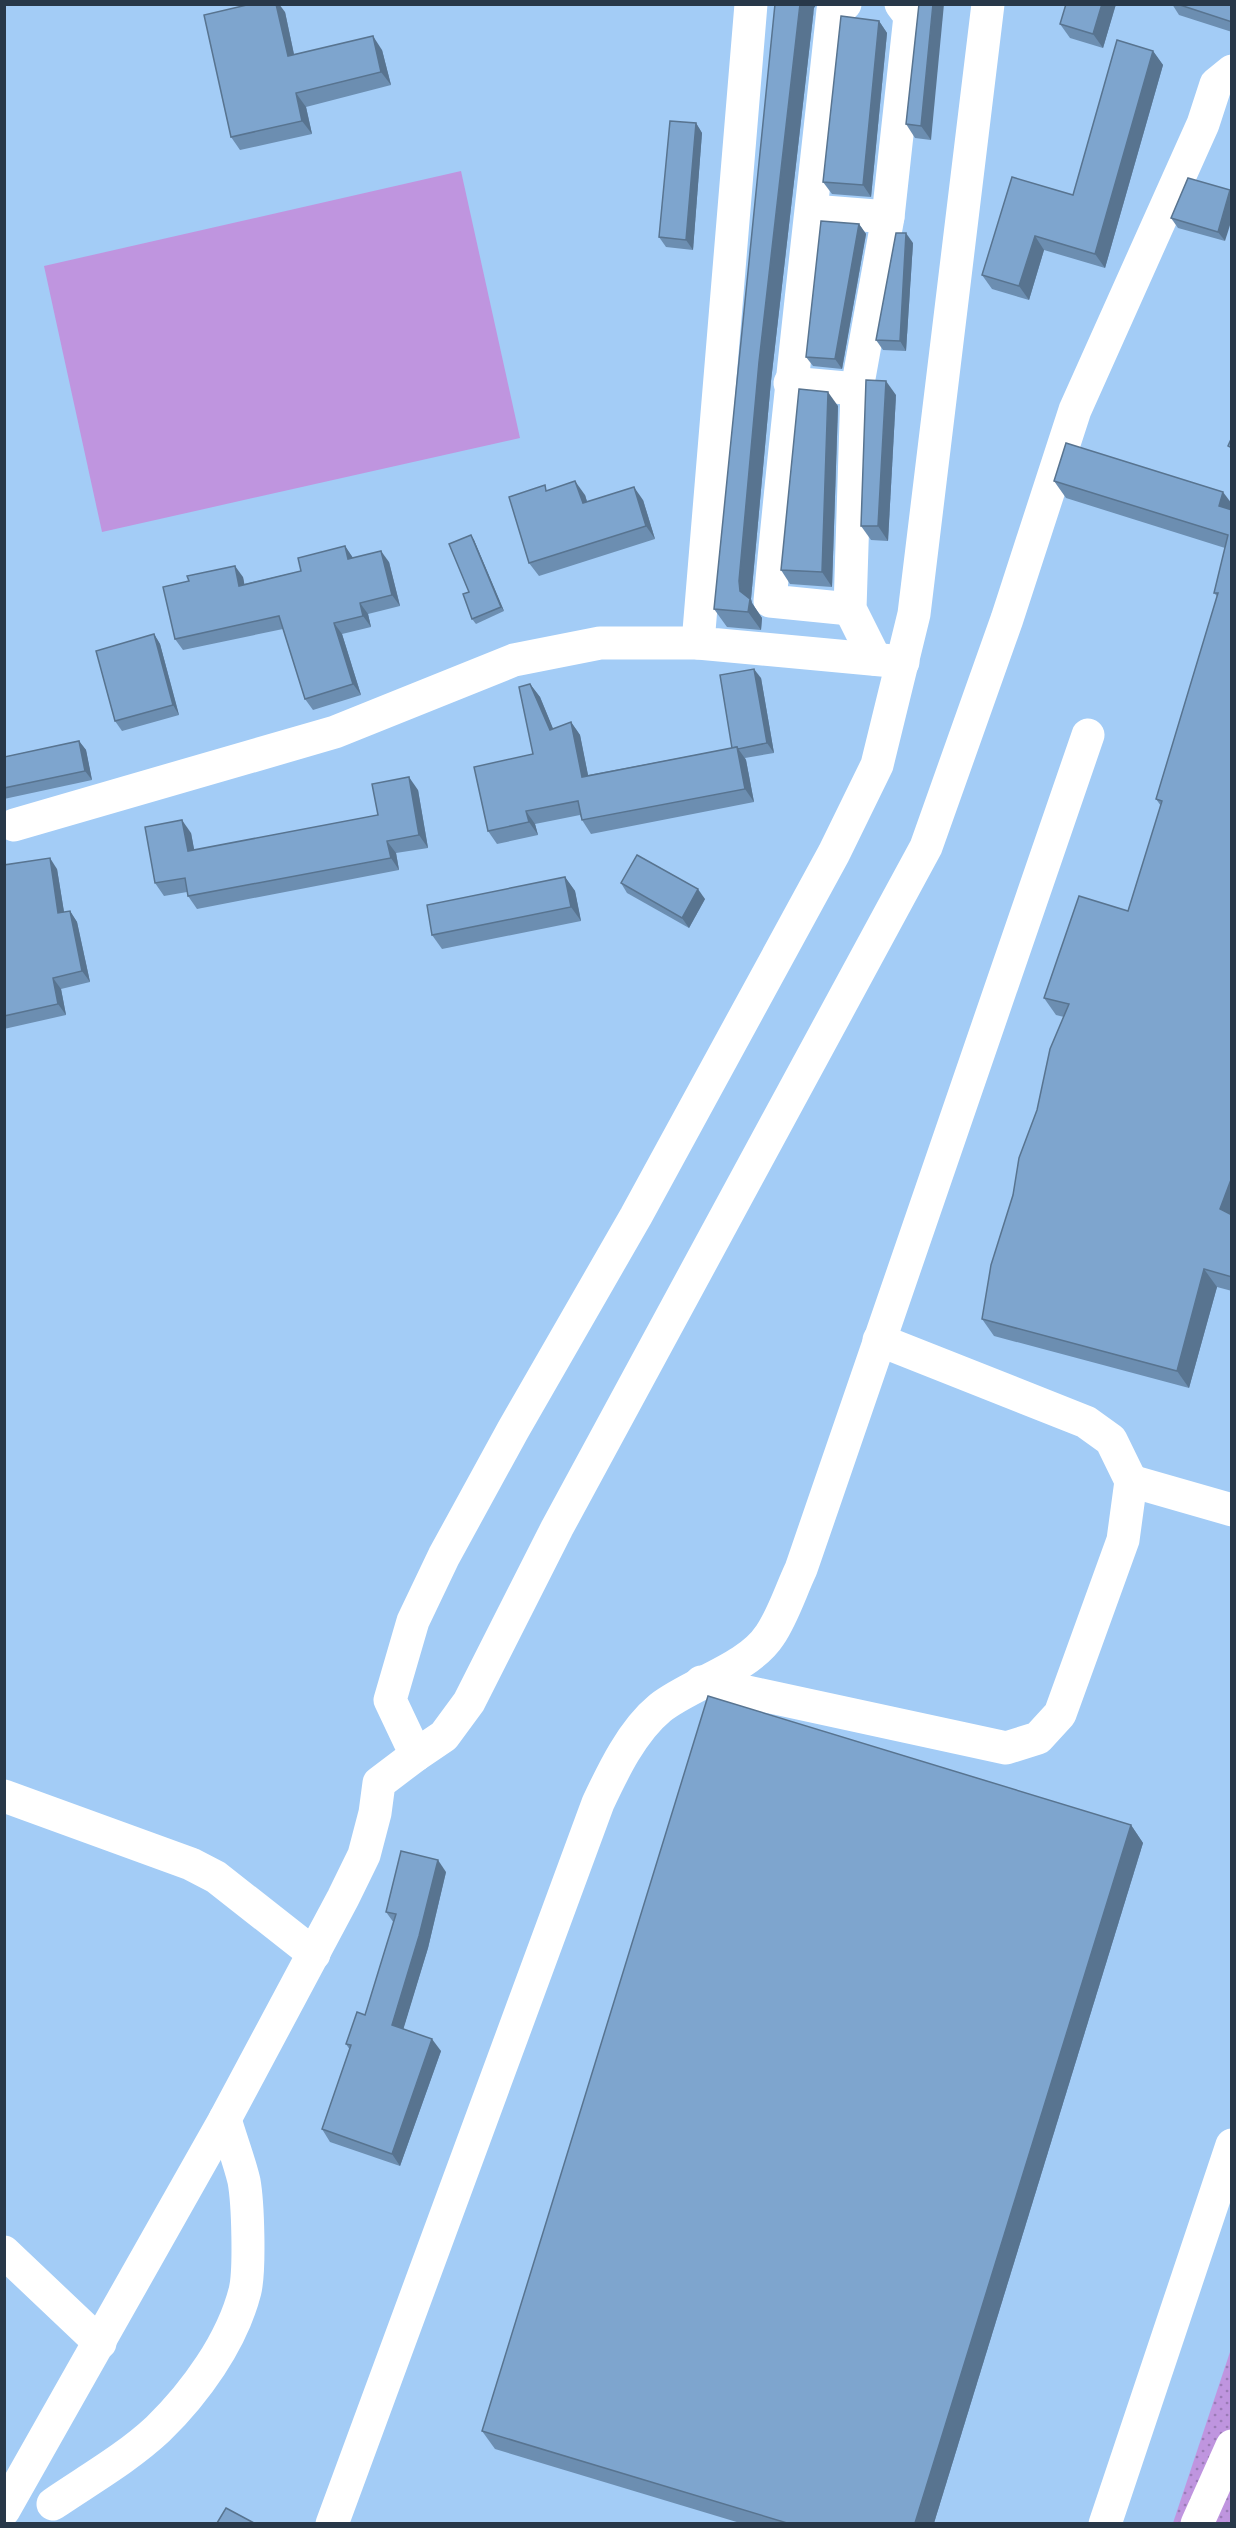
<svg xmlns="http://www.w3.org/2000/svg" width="1236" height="2528" viewBox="0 0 1236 2528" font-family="Signika,sans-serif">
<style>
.grass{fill:url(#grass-dots)}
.pitch{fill:#bf95df}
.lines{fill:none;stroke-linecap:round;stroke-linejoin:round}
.minor{stroke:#fff;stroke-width:33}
.wall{fill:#6c8eb1}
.shaded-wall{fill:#587490}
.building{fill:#7ea5ce;stroke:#587490;stroke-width:1.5}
</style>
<defs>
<pattern id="grass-dots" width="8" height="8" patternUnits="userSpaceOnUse" patternTransform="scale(1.5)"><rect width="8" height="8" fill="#bf95df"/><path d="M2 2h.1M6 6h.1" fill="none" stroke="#9b7bb7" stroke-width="1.8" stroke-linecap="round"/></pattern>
</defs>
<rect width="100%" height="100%" fill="#a3ccf6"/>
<polygon class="grass" points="1231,2349 1231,2523 1173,2523"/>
<polygon class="pitch" points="461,171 520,438 102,532 44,266"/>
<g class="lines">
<g class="minor">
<polyline points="751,4 698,643 903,662"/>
<path d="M845 4 833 10C812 207 788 404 770 601L850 609"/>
<polyline points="812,211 888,217"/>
<polyline points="790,383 857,389"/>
<polyline points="875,659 850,609 857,389 888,217 910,16 901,4"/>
<polyline points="14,825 335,732 514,660 600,643 698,643"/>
<polyline points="1131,1481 1232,1510"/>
<polyline points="701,1682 1006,1748 1038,1738 1060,1714 1123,1540 1131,1481 1111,1440 1086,1422 879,1340"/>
<polyline points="416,1755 444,1736 469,1702 557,1528 926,847 1007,619 1075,410 1203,124 1216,84 1232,71"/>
<polyline points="4,1796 191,1864 216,1877 314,1954"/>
<polyline points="4,2252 100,2343"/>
<path d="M53 2504C88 2480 127 2458 158 2429 195 2393 232 2342 245 2291 250 2270 248 2203 244 2181 239 2160 231 2140 225 2119"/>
<polyline points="4,2510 225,2119 343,1898 364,1855 375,1813 379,1783 416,1755 390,1700 413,1621 444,1556 513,1430 636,1216 834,853 877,765 914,614 988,4"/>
<path d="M332 2524 598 1803C613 1771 632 1731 660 1708 692 1683 748 1669 770 1635 783 1616 791 1590 801 1569L1088 735"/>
<polyline points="1105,2524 1232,2145"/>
<polyline points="1197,2524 1232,2446"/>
</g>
</g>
<g class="wall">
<polygon points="919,4 931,140 915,138 906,124"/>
<polygon points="1116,4 1103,48 1070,38 1060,24"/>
<polygon points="1172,4 1232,4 1232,32 1179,15"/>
<polygon points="814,8 771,381 751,599 752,603 762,618 761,630 727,627 714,609"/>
<polygon points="285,12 294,54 382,50 391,85 306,107 312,134 240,150 231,137"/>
<polygon points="879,21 887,33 871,197 832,194 823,182"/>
<polygon points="1153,51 1163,65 1105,268 1044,250 1029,300 992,289 982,275 1073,195"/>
<polygon points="696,123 702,133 693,250 666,247 659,237"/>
<polygon points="1188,178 1225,241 1178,228 1171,218"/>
<polygon points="859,224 866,234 842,369 813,366 806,357"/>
<polygon points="913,243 906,351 883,350 876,340"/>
<polygon points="896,395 888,541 871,540 861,526"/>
<polygon points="838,406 832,587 790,584 781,570"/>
<polygon points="1054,481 1232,504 1232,1291 1217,1287 1189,1388 994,1336 982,1319 1013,1195 1064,1017 1056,1015 1044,998 1128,911 1161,806 1156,799 1217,596 1214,593 1225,548 1066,498"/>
<polygon points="548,491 585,495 587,502 643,500 655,539 539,576 529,563"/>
<polygon points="471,535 474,540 504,611 476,624 472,619 469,592"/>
<polygon points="345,546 353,558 389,562 400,606 368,614 371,627 342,634 361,695 313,710 305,699 283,629 183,650 175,639 243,577 244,584 301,571"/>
<polygon points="154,634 160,644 179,715 122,731 115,721"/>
<polygon points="761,678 774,753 745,758 746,760 754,802 591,834 582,820 580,815 535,824 538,835 497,844 488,831 533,754 530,684 540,697 553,729 571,722 580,735 588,775 732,748"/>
<polygon points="79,741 86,750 92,780 4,799 4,757"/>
<polygon points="418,790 428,848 396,853 399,870 197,909 188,896 187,892 164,896 155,883 191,833 194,850 378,815"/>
<polygon points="4,865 57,869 64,912 70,911 77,922 90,982 61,989 66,1015 4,1029"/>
<polygon points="565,877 575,891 581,921 442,949 432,935"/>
<polygon points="621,883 705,899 689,928 627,893"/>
<polygon points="1131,1825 1143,1843 934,2523 740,2523 495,2449 482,2431"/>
<polygon points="446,1872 428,1948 403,2029 441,2051 400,2166 330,2142 322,2129 350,2050 346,2044 365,2015 394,1923 386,1912"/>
</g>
<g class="shaded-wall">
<polygon points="276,4 279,4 285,12 297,69 288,56"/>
<polygon points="800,4 817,4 814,8 771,381 751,599 752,603 762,618 761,630 748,612 740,591 739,581 759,362"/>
<polygon points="933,4 944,4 931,140 921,126"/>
<polygon points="1102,4 1116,4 1103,48 1093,34"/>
<polygon points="879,21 887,33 871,197 863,185"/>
<polygon points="373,36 382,50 391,85 381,72"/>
<polygon points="1153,51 1163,65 1105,268 1095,254"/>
<polygon points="296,93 306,107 312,134 302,121"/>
<polygon points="696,123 702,133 693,250 686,240"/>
<polygon points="1230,190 1232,191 1232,219 1225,241 1218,232"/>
<polygon points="859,224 866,234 842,369 835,359"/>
<polygon points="906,233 913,243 906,351 900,341"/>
<polygon points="1035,236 1044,250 1029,300 1019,286"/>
<polygon points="886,381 896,395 888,541 878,526"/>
<polygon points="828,392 838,406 832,587 822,572"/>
<polygon points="575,481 585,495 592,517 583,503"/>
<polygon points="634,487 643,500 655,539 646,526"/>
<polygon points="1223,492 1232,504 1232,522 1219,506"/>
<polygon points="471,535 474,540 504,611 501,607"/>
<polygon points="345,546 353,558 348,559"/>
<polygon points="381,551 389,562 400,606 392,595"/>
<polygon points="235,566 243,577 247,597 239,586"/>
<polygon points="360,603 368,614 371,627 363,616"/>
<polygon points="334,623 342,634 361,695 353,684"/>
<polygon points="154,634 160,644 179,715 173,705"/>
<polygon points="754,669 761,678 774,753 767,743"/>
<polygon points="530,684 540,697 559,743 550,730"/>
<polygon points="571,722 580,735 591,790 582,777"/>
<polygon points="79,741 86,750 92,780 85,771"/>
<polygon points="737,747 746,760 754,802 745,789"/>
<polygon points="409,777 418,790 428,848 419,835"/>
<polygon points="526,811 535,824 538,835 529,822"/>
<polygon points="182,820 191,833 197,864 188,851"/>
<polygon points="387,841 396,853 399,870 391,858"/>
<polygon points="50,858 57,869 66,924 58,913"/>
<polygon points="565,877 575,891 581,921 571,907"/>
<polygon points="698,889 705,899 689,928 682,918"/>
<polygon points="70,911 77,922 90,982 82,971"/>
<polygon points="53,978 61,989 66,1015 58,1004"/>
<polygon points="1232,1177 1232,1226 1220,1209"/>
<polygon points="1204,1269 1217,1287 1189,1388 1177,1371"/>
<polygon points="1131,1825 1143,1843 934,2523 915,2523"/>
<polygon points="438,1860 446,1872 428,1948 401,2037 392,2025"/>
<polygon points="432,2039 441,2051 400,2166 392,2154"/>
</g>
<g class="building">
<polygon points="251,4 276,4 288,56 373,36 381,72 296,93 302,121 231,137 204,15"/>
<polygon points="775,4 800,4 759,362 739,581 740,591 750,599 748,612 714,609"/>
<polygon points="919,4 933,4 921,126 906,124"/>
<polygon points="1066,4 1102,4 1093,34 1060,24"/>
<polygon points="1177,4 1232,4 1232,22"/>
<polygon points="841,16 879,21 863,185 823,182"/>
<polygon points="1117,40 1153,51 1095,254 1035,236 1019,286 982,275 1012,177 1073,195"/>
<polygon points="670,121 696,123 686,240 659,237"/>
<polygon points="1188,178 1230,190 1218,232 1171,218"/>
<polygon points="821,221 859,224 835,359 806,357"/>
<polygon points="896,233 906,233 900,341 876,340"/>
<polygon points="866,380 886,381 878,526 861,526"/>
<polygon points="799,389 828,392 822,572 781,570"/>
<polygon points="1232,437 1232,448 1228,446"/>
<polygon points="1066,443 1223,492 1219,506 1232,510 1232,1177 1220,1209 1232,1215 1232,1277 1204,1269 1177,1371 982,1319 991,1265 1013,1195 1019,1158 1037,1110 1050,1049 1069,1004 1044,998 1079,896 1128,911 1162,801 1156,799 1218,593 1214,593 1228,535 1054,481"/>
<polygon points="575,481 583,503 634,487 646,526 529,563 509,497 545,485 546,491"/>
<polygon points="471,535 501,607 472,619 463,594 469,592 449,544"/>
<polygon points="345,546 348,559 381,551 392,595 360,603 363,616 334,623 353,684 305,699 279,616 175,639 163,587 189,581 187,576 235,566 239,586 301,571 298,558"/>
<polygon points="154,634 173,705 115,721 96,651"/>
<polygon points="754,669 767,743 738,749 737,747 732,748 720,675"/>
<polygon points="530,684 550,730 571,722 582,777 737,747 745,789 582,820 578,801 526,811 529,822 488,831 474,767 533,754 519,687"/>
<polygon points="79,741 85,771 4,788 4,757"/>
<polygon points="409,777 419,835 387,841 391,858 188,896 185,878 155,883 145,827 182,820 188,851 378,815 372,784"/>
<polygon points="637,855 698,889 682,918 621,883"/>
<polygon points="50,858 58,913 70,911 82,971 53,978 58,1004 4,1016 4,865"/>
<polygon points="565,877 571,907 432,935 427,905"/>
<polygon points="708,1696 1131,1825 915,2523 787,2523 482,2431"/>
<polygon points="401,1851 438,1860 419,1936 392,2025 432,2039 392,2154 322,2129 351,2045 346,2044 357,2012 365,2015 396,1914 386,1912"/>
<polygon points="226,2508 254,2523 217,2523"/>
</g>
<rect width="1236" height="2528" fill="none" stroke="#283849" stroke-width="12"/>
</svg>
